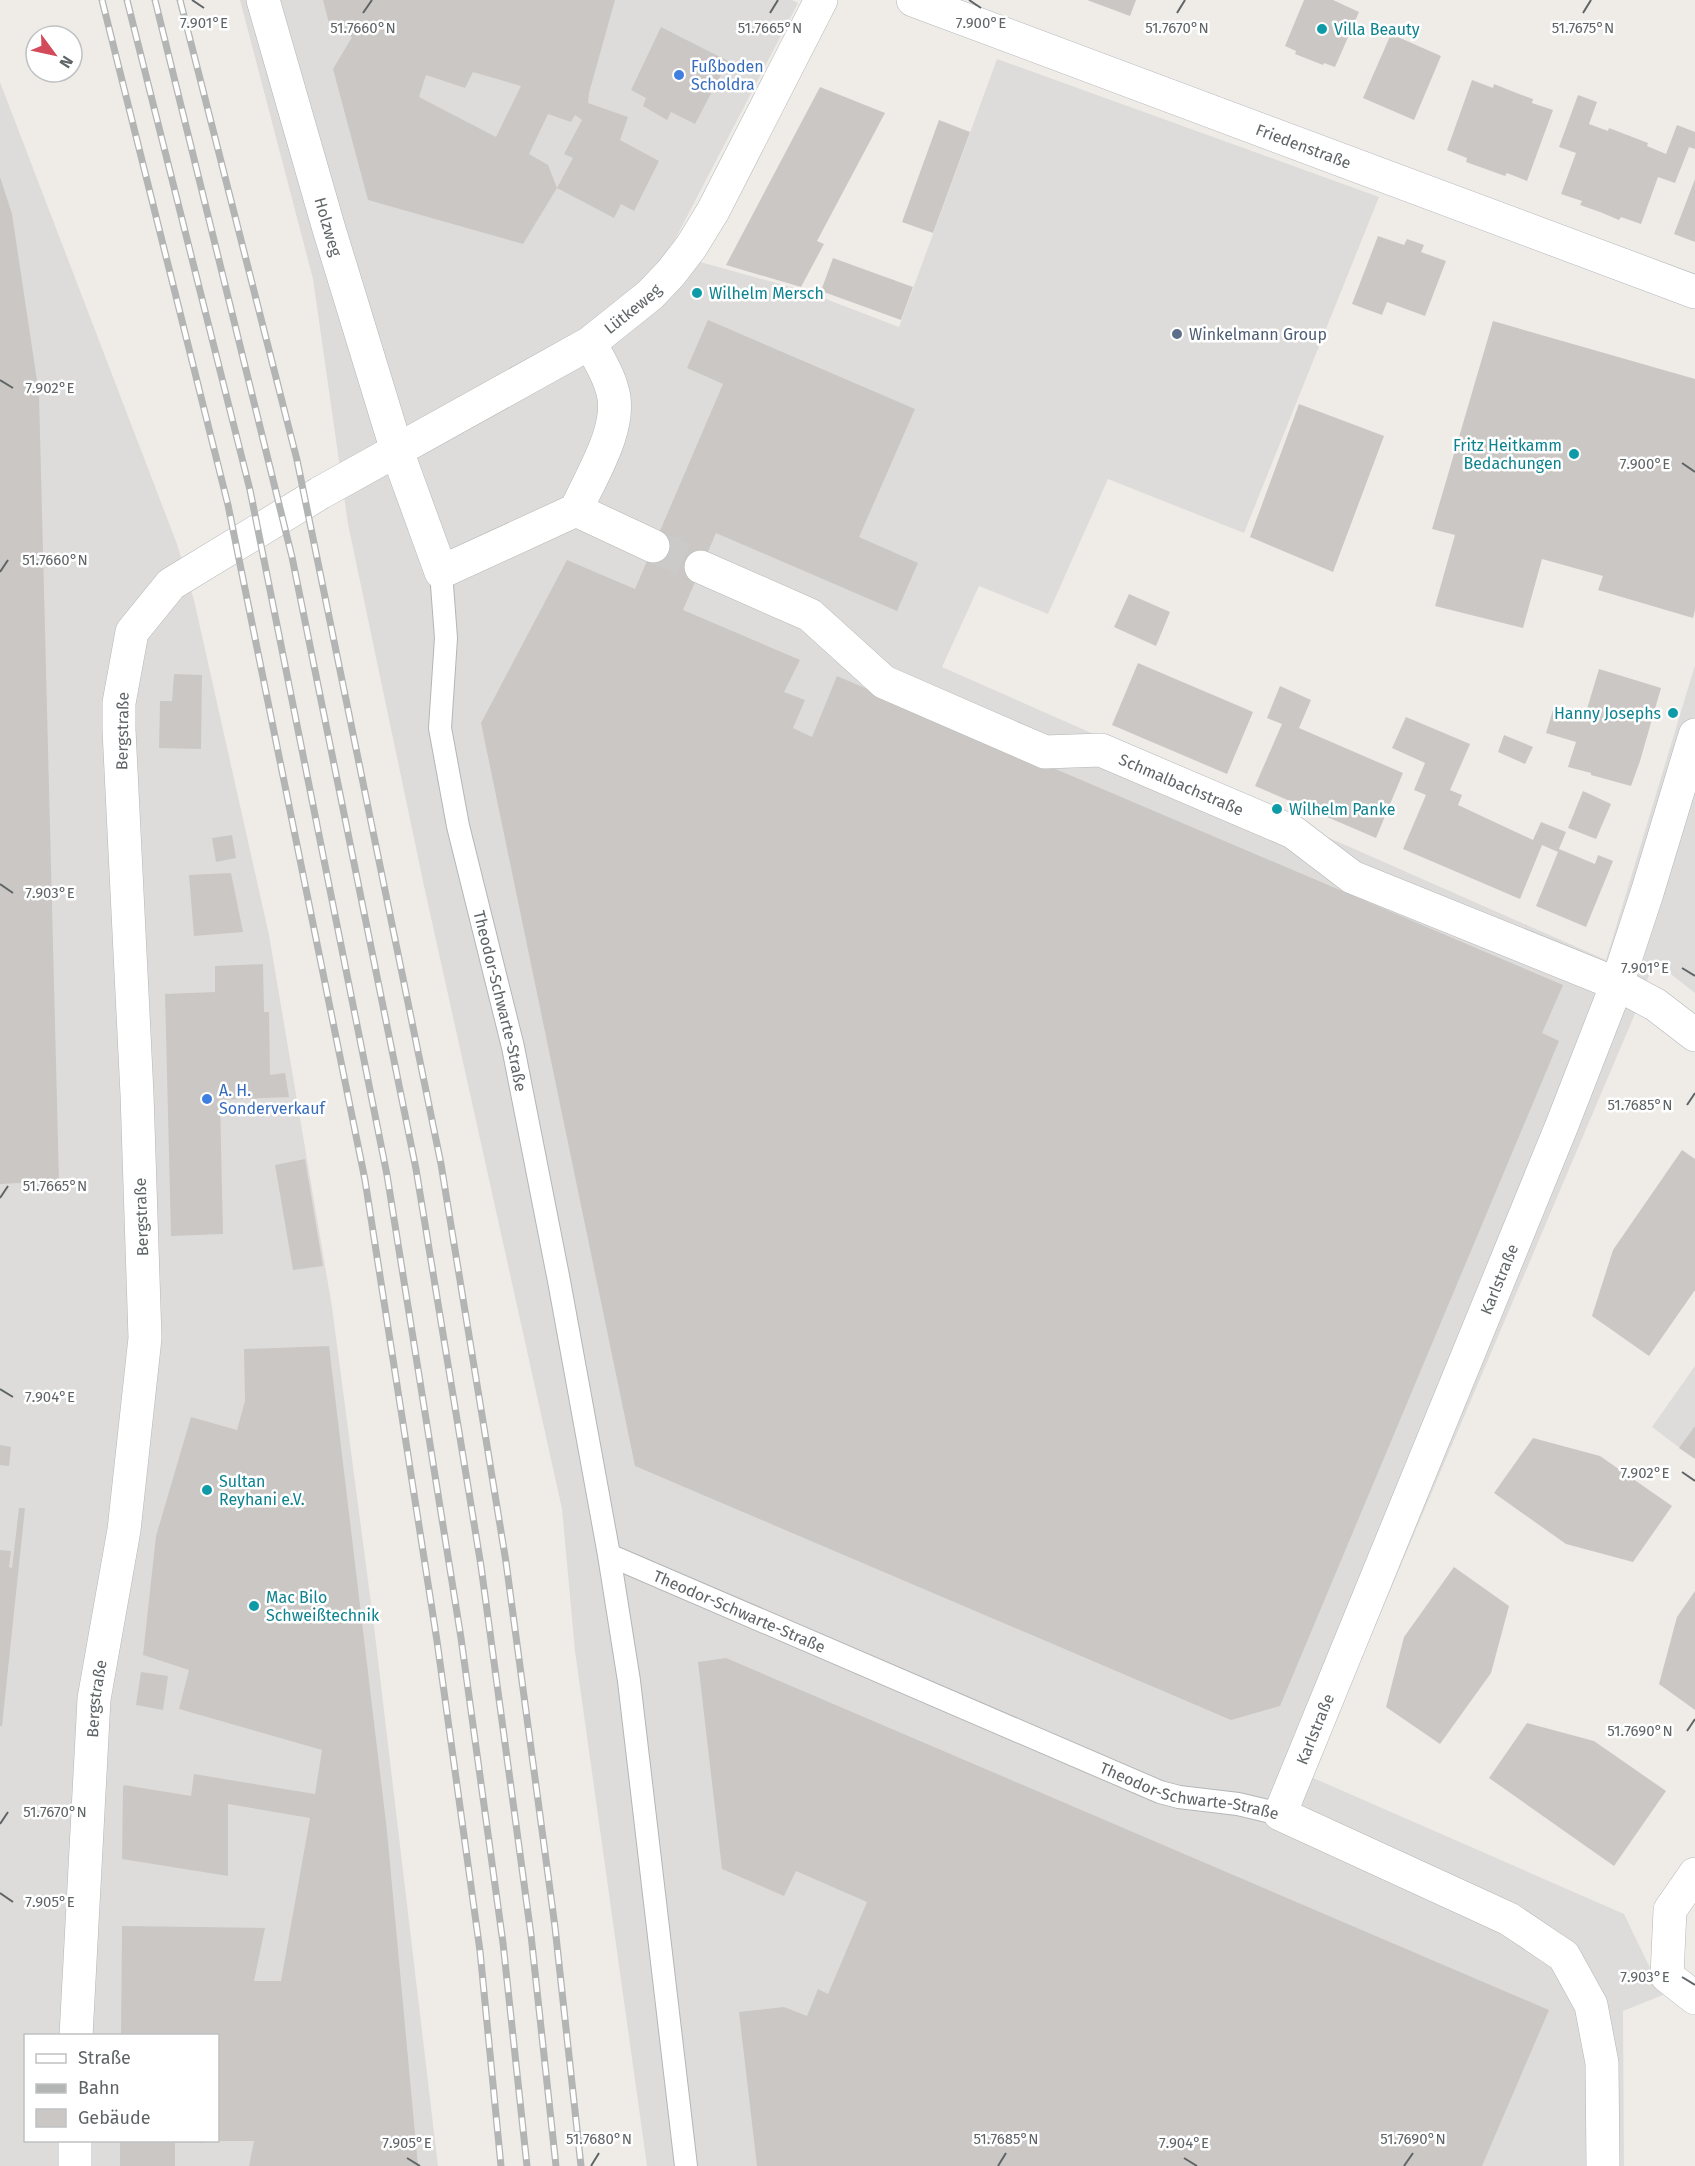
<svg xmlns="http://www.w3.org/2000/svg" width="1695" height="2166" viewBox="0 0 1695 2166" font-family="'Fira Sans',sans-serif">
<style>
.industrial{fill:#dedcda;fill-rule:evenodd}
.building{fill:#cbc7c4;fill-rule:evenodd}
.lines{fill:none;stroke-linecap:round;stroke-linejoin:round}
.street-tunnel{stroke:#cbcac8;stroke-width:33;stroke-dasharray:33 16;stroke-linecap:butt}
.lane-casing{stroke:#b3b6b8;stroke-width:24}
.street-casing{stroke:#b3b6b8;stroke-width:34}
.lane{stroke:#fff;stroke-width:22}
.street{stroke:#fff;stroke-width:33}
.rail-casing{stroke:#b3b4b4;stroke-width:7}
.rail{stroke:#fff;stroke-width:4.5;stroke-dasharray:14;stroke-linecap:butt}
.ticks{fill:none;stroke:#5f6466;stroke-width:2}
.culture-dot{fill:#0f9aa8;stroke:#fff;stroke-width:2}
.shop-dot{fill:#3f7fe0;stroke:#fff;stroke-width:2}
.service-dot{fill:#5c6f8a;stroke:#fff;stroke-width:2}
.labels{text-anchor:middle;stroke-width:5;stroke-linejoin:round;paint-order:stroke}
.culture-label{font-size:16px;fill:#0d838f;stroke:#fff;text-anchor:start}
.shop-label{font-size:16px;fill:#366cbe;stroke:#fff;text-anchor:start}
.street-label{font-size:16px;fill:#5f6466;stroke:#fff}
.service-label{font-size:16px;fill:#4e5e75;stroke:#fff;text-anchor:start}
.ticks-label{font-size:15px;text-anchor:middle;fill:#5f6466;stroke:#fff;stroke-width:5;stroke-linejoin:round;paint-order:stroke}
</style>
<rect width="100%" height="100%" fill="#efece8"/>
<g class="industrial">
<polygon points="240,0 792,0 798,3 668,253 805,291 899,327 997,59 1379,197 1244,533 1108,479 1048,614 979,586 942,667 1606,960 1695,665 1695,993 1654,961 1637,1009 1311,1777 1624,1914 1663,1995 1623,2011 1624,2166 647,2166 575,1651 562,1509 424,886 348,524 313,279"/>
<path d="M0 82 177 544 194 600 269 935 332 1307 374 1626 438 2166H0ZM26 2036H218V2140H26Z"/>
<polygon points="1695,1366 1695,1427 1680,1448 1652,1427"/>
</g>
<g class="building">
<path d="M323 0H615L589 93 588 103 628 117 620 140 659 161 634 211 621 204 614 218 557 188 573 158 564 154 582 120 575 115 571 122 548 114 529 154 548 165 557 188 523 244 368 200 333 69 352 37 331 31ZM473 72 521 86 496 137 419 97 426 75 465 88Z"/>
<polygon points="1087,0 1136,0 1130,16"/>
<polygon points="1304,0 1333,0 1359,12 1335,67 1324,63 1323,65 1295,54 1296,51 1285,46"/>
<polygon points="661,27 728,61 695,124 671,112 667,120 643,106 646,98 631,90"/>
<polygon points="1391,34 1441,56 1414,120 1363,98"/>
<polygon points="1472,80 1493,88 1494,84 1514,92 1533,99 1532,103 1553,110 1527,181 1507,173 1505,176 1466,162 1467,158 1447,150"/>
<polygon points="820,87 885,113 817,241 824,244 801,287 726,265"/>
<polygon points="1578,95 1597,102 1589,124 1608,131 1609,128 1648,143 1647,146 1666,154 1677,125 1695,132 1695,149 1689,147 1675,183 1658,177 1641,224 1621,217 1619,220 1600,212 1580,205 1582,201 1561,194 1576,153 1559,147"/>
<polygon points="939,120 970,132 933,233 902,222"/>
<polygon points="0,177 12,214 39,394 59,1181 0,1184"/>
<polygon points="1695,179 1695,242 1674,234"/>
<polygon points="1378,236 1404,245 1407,239 1424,245 1421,252 1446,261 1425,316 1387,302 1382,315 1352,304"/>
<polygon points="833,258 913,287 901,320 821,291"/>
<polygon points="708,320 915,409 859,537 918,563 897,611 716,533 683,610 800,660 784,692 805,700 793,728 812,737 837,676 1563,985 1542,1033 1559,1041 1280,1706 1231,1720 635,1466 481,723 567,560 635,589 723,384 687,368"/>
<polygon points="1493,321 1695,379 1695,610 1693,618 1598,590 1603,576 1542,559 1523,628 1435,606 1455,535 1432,529"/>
<polygon points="1299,404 1384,436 1333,572 1250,537"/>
<polygon points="1129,594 1170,612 1156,646 1114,627"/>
<polygon points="1138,663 1253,712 1227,774 1112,725"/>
<polygon points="1599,669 1661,688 1640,761 1631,786 1591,775 1591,773 1568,767 1576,742 1546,733 1553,710 1584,719"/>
<polygon points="174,674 202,675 201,749 159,748 160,701 172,701"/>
<polygon points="1280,686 1311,700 1299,728 1403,773 1376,838 1255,786 1282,724 1267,718"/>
<polygon points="1406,717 1470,744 1450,790 1462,795 1458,805 1533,840 1541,822 1566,832 1559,849 1595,864 1598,855 1613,861 1586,927 1536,906 1558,852 1542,845 1520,899 1403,849 1426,795 1414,790 1425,763 1392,748"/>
<polygon points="1504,735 1533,747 1525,764 1498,752"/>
<polygon points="1583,791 1611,804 1596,839 1568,828"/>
<polygon points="232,835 236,858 216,862 212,838"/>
<polygon points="231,873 243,932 194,936 189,875"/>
<polygon points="263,964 264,1012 269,1012 270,1075 285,1073 289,1097 220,1100 223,1234 171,1236 165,994 215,992 215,966"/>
<polygon points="1682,1150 1695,1159 1695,1290 1649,1356 1592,1316 1613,1250"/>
<polygon points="305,1159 323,1266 293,1270 275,1165"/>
<polygon points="329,1346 387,1831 418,2166 249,2166 254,2141 218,2141 218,2036 121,2036 122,1926 265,1928 254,1981 281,1981 310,1818 228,1804 228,1876 122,1859 123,1788 124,1785 191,1796 194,1774 315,1794 322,1750 179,1709 189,1670 143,1655 156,1536 191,1417 237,1430 245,1401 244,1349"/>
<polygon points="1695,1426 1695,1459 1679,1448"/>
<polygon points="1533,1438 1600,1456 1672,1506 1633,1562 1566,1544 1494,1493"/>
<polygon points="0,1445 11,1447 9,1466 0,1465"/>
<polygon points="19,1508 25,1508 2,1726 0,1726 0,1550 11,1551 9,1567 12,1568"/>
<polygon points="1454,1567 1509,1606 1491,1673 1440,1744 1386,1707 1404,1637"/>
<polygon points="1695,1591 1695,1710 1659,1684 1677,1617"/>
<polygon points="726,1658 1549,2010 1482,2166 757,2166 739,2012 784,2007 807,2016 818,1989 828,1994 867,1902 796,1871 784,1896 722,1869 698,1662"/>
<polygon points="141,1672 168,1676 163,1710 136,1705"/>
<polygon points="1527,1723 1594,1741 1666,1791 1614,1866 1489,1778"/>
<polygon points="120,2140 206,2140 205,2143 175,2143 175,2166 120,2166"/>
</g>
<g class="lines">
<polyline class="street-tunnel" points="653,546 701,567"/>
<defs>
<g id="lane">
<path id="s1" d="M441 572 446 638 440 728 458 826 513 1047 559 1281 609 1555 629 1681 686 2166"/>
<path id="s2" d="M609 1555 1160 1792 1179 1797 1238 1804 1280 1814"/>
</g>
<g id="street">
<path id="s3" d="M263 0 329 229 397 451 441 572 576 510C591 476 624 426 612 389 608 373 598 358 590 343"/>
<path id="s4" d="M913 0 1695 292"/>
<polyline points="576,510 653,546"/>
<path id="s5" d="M701 567 810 615 884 682 1045 752 1101 750 1293 832 1352 877 1617 984 1656 1005 1695 1035"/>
<polyline points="1695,1874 1670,1910 1667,1976 1695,1998"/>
<path id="s6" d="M76 2036 94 1699 124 1530 145 1338 137 1094 119 730V703L132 632 171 584 320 493 590 343 650 295 671 273 691 247 713 211 821 0"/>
<polyline points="75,2166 75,2140"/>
<path id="s7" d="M1603 2166 1602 2063 1591 2005 1564 1956 1509 1919 1280 1814 1562 1125 1617 984 1647 893 1695 735"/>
</g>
</defs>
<use href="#lane" class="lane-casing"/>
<use href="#street" class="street-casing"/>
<use href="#lane" class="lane"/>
<use href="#street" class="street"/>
<defs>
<g id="rail">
<polyline points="102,0 228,505 365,1180 437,1641 480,1951 501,2166"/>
<polyline points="127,0 250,490 387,1175 461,1638 503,1943 527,2166"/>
<polyline points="155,0 292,557 416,1169 481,1566 531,1935 556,2166"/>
<polyline points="180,0 297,460 441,1164 506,1562 555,1927 581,2166"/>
</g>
</defs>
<use href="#rail" class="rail-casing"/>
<use href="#rail" class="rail"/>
</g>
<path class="ticks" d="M192 0 204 8M969 0 981 8M363 13 372 0M770 13 778 0M1177 13 1185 0M1583 13 1591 0M0 380 13 388M1682 463 1695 472M0 572 8 560M0 884 13 893M1682 968 1695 976M1687 1105 1695 1093M0 1198 8 1186M0 1389 13 1397M1682 1472 1695 1481M1687 1731 1695 1719M0 1824 8 1812M0 1893 13 1902M1682 1977 1695 1985M407 2158 420 2166M1184 2158 1197 2166M591 2166 599 2153M998 2166 1006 2153M1404 2166 1413 2153"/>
<g class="culture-dot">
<circle cx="1322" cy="29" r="6"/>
<circle cx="697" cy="293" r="6"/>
<circle cx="1574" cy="454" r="6"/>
<circle cx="1673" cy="713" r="6"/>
<circle cx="1277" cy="809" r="6"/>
<circle cx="207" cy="1490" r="6"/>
<circle cx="254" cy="1606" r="6"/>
</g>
<g class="shop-dot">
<circle cx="679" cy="75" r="6"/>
<circle cx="207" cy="1099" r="6"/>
</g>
<circle class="service-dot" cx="1177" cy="334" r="6"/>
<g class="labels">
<g class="culture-label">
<text x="1334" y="35">Villa Beauty</text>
<text x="709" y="299">Wilhelm Mersch</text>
<text x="1562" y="451" text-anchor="end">Fritz Heitkamm<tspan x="1562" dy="18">Bedachungen</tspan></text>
<text x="1661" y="719" text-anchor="end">Hanny Josephs</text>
<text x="1289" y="815">Wilhelm Panke</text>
<text x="219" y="1487">Sultan<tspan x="219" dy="18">Reyhani e.V.</tspan></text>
<text x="266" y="1603">Mac Bilo<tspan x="266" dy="18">Schweißtechnik</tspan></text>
</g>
<g class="shop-label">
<text x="691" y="72">Fußboden<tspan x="691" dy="18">Scholdra</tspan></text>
<text x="219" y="1096">A. H.<tspan x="219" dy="18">Sonderverkauf</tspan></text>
</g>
<g class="street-label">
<text dy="6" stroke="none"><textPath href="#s4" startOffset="417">Friedenstraße</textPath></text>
<text dy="6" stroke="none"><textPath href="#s3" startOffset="236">Holzweg</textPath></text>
<text dy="6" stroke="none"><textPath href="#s6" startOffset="2010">Lütkeweg</textPath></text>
<text transform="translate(122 731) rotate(-89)" y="6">Bergstraße</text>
<text dy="6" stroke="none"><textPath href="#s5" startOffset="538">Schmalbachstraße</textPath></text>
<text dy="6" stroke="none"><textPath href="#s1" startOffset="436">Theodor-Schwarte-Straße</textPath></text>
<text transform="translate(141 1217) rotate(-92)" y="6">Bergstraße</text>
<text dy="6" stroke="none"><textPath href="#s7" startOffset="1114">Karlstraße</textPath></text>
<text dy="6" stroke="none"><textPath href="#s2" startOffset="142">Theodor-Schwarte-Straße</textPath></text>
<text dy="6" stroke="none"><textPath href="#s6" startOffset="338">Bergstraße</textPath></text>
<text dy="6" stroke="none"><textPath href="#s7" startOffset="628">Karlstraße</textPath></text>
<text dy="6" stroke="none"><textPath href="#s2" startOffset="628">Theodor-Schwarte-Straße</textPath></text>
</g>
<g class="service-label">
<text x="1189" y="340">Winkelmann Group</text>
</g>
</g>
<g class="ticks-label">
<text x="981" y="28">7.900°E</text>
<text x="204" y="28">7.901°E</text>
<text x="770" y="33">51.7665°N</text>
<text x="1583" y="33">51.7675°N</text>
<text x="363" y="33">51.7660°N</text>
<text x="1177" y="33">51.7670°N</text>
<text x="50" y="393">7.902°E</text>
<text x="1645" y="469">7.900°E</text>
<text x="55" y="565">51.7660°N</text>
<text x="50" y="898">7.903°E</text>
<text x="1645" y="973">7.901°E</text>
<text x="1640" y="1110">51.7685°N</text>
<text x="55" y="1191">51.7665°N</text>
<text x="50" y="1402">7.904°E</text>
<text x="1645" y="1478">7.902°E</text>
<text x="1640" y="1736">51.7690°N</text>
<text x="55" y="1817">51.7670°N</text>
<text x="50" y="1907">7.905°E</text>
<text x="1645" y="1982">7.903°E</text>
<text x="599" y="2144">51.7680°N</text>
<text x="1006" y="2144">51.7685°N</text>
<text x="1413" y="2144">51.7690°N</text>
<text x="407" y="2148">7.905°E</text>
<text x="1184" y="2148">7.904°E</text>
</g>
<rect x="24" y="2034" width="195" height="108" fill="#ffffff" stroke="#bfc1c2" stroke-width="1.5"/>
<rect x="36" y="2054" width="30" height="9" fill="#ffffff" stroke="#bfc1c2" stroke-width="1.5"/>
<text x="78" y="2064" font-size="18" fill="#5f6466">Straße</text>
<rect x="36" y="2084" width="30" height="9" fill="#b3b4b4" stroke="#bfc1c2" stroke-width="1.5"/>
<text x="78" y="2094" font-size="18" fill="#5f6466">Bahn</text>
<rect x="36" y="2109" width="30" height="18" fill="#cbc7c4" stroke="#bfc1c2" stroke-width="1.5"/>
<text x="78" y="2124" font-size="18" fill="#5f6466">Gebäude</text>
<g transform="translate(54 54) rotate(123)"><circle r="28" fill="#ffffff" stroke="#bfc1c2" stroke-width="1.5"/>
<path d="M0-4.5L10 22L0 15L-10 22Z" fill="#d34a5b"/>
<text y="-9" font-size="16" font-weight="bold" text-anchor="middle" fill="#5f6466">N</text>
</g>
</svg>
